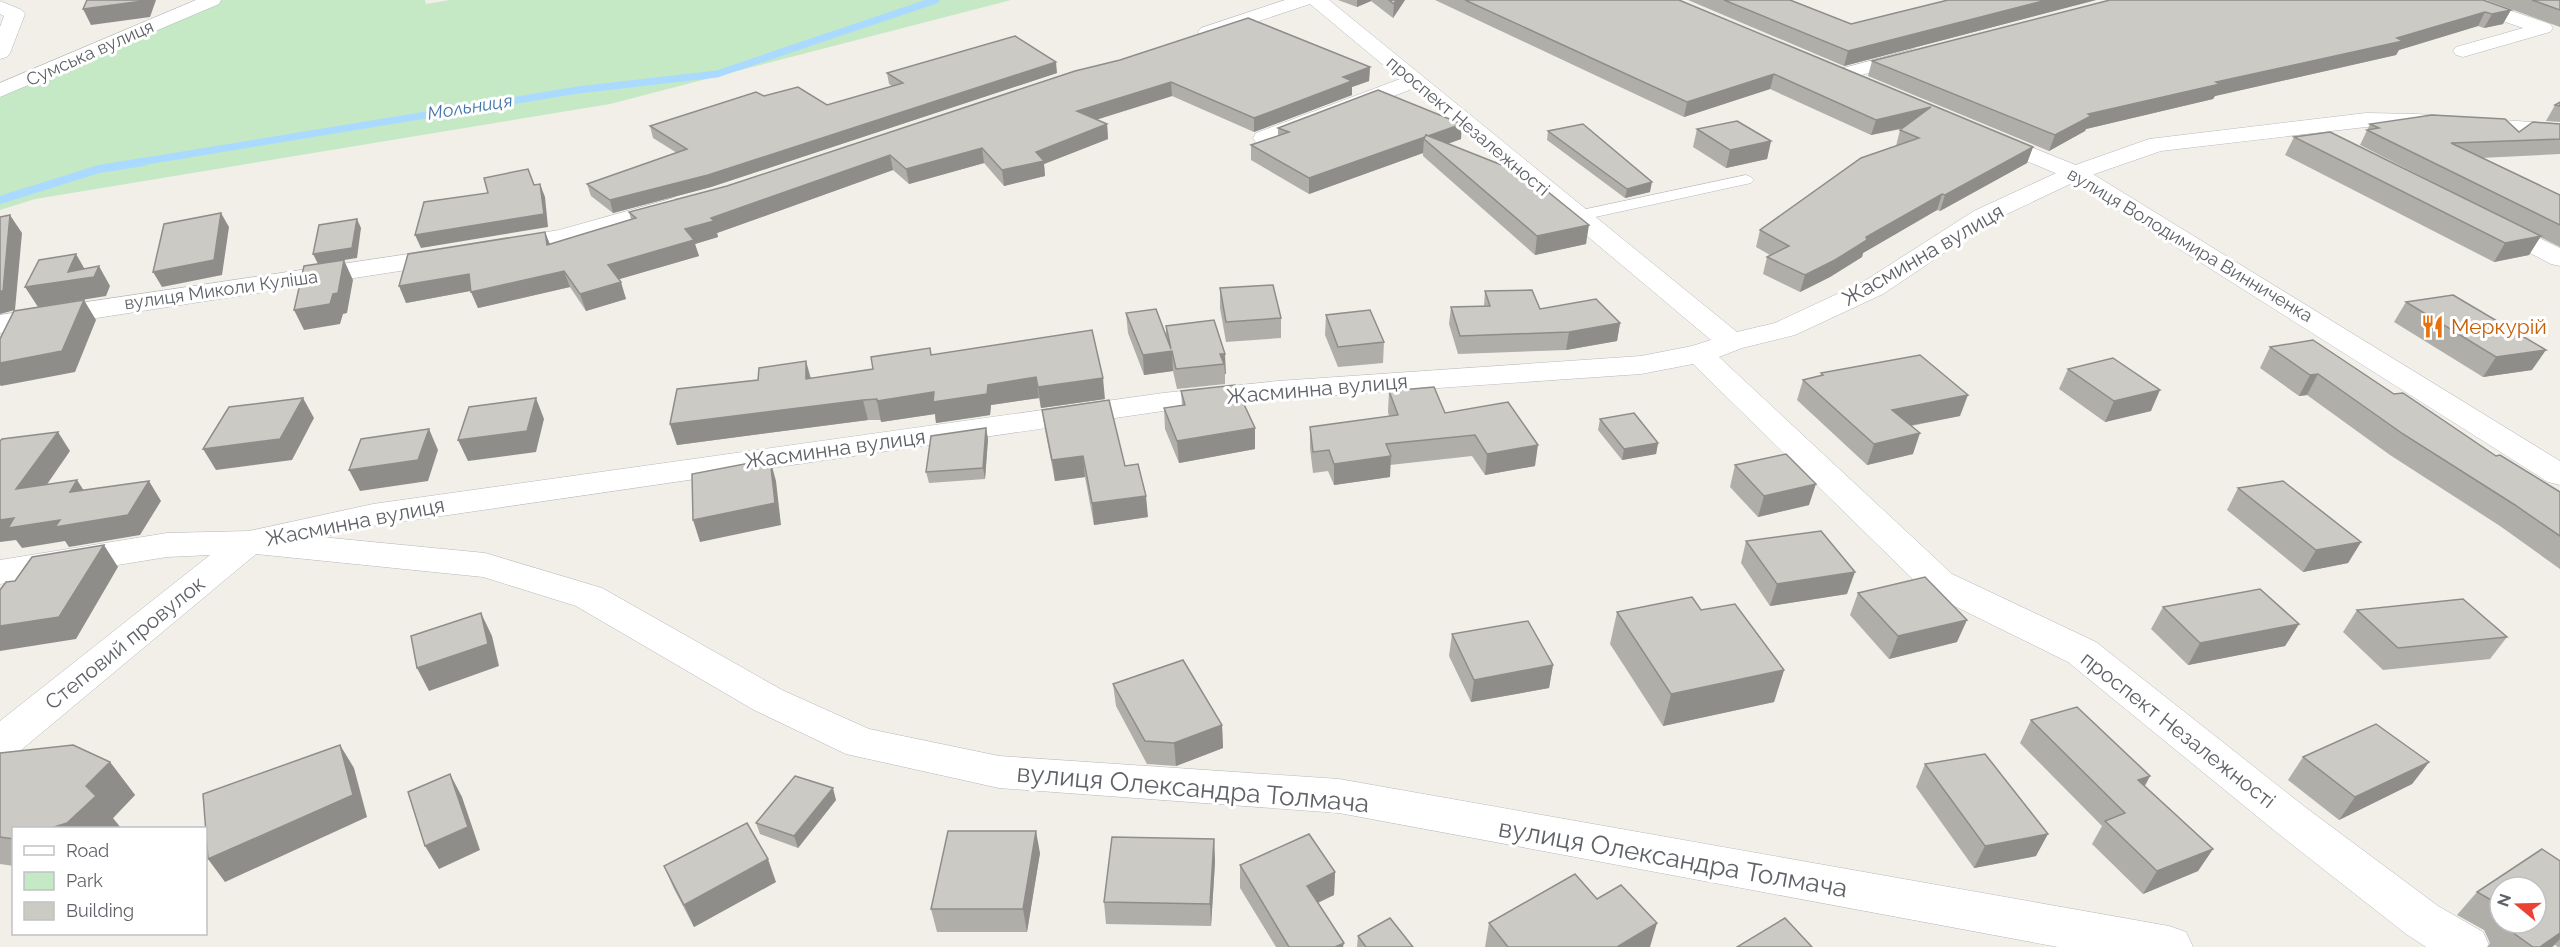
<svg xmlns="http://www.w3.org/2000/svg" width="2560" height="947" viewBox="0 0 2560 947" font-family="Raleway,sans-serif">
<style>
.green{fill:#c5e8c5}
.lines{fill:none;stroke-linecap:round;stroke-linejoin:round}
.stream-far1{stroke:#aadaff;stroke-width:7}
.stream{stroke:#aadaff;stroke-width:8}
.lane-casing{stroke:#b5b8bc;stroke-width:1}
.street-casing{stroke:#b5b8bc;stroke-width:1}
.secondary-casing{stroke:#b6babf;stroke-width:1}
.lane{fill:#fff;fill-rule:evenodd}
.street{fill:#fff;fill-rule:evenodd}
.secondary{fill:#fff;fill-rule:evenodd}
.wall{fill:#afaea9;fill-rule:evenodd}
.shaded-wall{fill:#8f8d8a}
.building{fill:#cccac5;stroke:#8f8d8a;stroke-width:1.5}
.labels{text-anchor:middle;stroke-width:6;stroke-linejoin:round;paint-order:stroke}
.far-street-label{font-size:18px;fill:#5f6368;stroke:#fff}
.far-water-label{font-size:18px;font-style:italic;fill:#4174aa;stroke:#fff}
.street-label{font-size:21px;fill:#5f6368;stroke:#fff}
.food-label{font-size:21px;fill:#c56008;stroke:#fff;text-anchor:start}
.near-street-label{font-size:26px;fill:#5f6368;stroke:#fff}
</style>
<rect width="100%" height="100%" fill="#f1efe8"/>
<polygon class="green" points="220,0 425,0 426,4 450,0 1011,0 610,104 35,199 0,210 0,91"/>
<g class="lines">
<polyline class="stream-far1" points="134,163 578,90 717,74 936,0"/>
<polyline class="stream" points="0,200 99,169 143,162"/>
<defs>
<polygon id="lane" points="1746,175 1751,177 1754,180 1751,183 1577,221 1569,216 1577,211"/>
<g id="street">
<polygon points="196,0 221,0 219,4 0,97 0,83"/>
<polygon points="1285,0 1329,0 1737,332 1775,323 1863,282 1974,211 2067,168 2149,139 2366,113 2417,114 2560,124 2560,138 2417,128 2366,127 2161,151 2083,178 1992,221 1883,294 1795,335 1742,348 1719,357 1952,574 2096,642 2305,807 2438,906 2483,932 2490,947 2426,947 2406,934 2275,831 2068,662 1926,592 1693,364 1641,374 1278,399 1163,411 373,526 321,537 485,553 602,588 782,690 869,729 999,756 1339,779 2169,926 2186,932 2193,947 2058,947 1339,813 999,788 846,754 754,710 576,606 483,577 256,554 15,755 0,760 0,721 210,555 167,557 0,584 0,560 167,533 249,531 373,504 1163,393 1278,381 1641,356 1692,346 1711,340 1412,89 1272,143 1264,145 1256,143 1253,138 1256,133 1400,79 1310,4 1208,38 1201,36 1198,32 1201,28"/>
<polygon points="2451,0 2479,0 2550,24 2553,28 2550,32 2463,57 2456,55 2453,51 2456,47 2523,28 2453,4"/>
<polygon points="0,1 22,10 25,14 10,53 7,57 0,59 0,27 4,16 0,14"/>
<polygon points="1914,49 1921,51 1924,55 1921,59 1843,80 1836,78 1832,74 1836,70"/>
<polygon points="674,198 683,201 687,206 683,211 561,245 503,255 494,253 490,247 494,241 559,230"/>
<polygon points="2495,217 2560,248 2560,266 2551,264 2486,230 2482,225 2486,220"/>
<polygon points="449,248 458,250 462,256 458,262 0,333 0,315"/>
</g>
<polygon id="secondary" points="1989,130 2083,168 2560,461 2560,485 2548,482 2067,178 1981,142 1978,137 1981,132"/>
</defs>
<use href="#lane" class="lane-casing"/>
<use href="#street" class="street-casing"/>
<use href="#secondary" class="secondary-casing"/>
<use href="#lane" class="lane"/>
<use href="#street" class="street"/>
<use href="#secondary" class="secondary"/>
</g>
<g class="wall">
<polygon points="1338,0 1405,0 1393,18 1371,1 1357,7"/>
<polygon points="1435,0 1679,0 2033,147 2027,163 1940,211 1937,210 1863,253 1862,257 1830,277 1800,292 1763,274 1767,257 1770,255 1756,247 1760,230 1896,146 1900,130 1901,129 1871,135 1770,89 1684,117"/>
<polygon points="1688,0 1790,0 1851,24 1948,0 2096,0 1844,66"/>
<polygon points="2483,0 2503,24 2484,28 2478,26 2399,50 2396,55 2215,96 2213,99 2086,129 2085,131 2049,151 1868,76 1872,61"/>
<polygon points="2486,0 2560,0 2560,27"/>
<polygon points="1370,67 1369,81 1352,87 1352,95 1254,132 1172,96 1096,120 1107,124 1108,139 1044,164 1045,176 1004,186 984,163 909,184 893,170 717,233 718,237 695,244 699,256 619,279 626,299 586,311 570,287 478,308 471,291 406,303 545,232 550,244 631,219 629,212 727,186 1075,71"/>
<polygon points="887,73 1057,73 711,187 613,213 591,196 587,184 677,153 653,138 650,126 764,96 827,105 892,86 889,84"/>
<polygon points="2560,102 2560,122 2546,121 2555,105"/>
<polygon points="2370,124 2519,132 2560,124 2560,154 2481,158 2560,195 2560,247 2540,237 2529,255 2494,262 2285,155 2294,137 2460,196 2360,145"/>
<polygon points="1278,128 1461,139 1448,144 1586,244 1535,255 1423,156 1423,153 1309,194 1251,160 1251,145 1278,136"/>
<polygon points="1697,129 1771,141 1767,159 1726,168 1693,147"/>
<polygon points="1548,131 1650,192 1625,198 1547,140"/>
<polygon points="1220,288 1281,318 1281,338 1226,342 1220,308"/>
<polygon points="1485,291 1540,309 1620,323 1617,341 1566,350 1458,354 1449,324 1451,307 1484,306"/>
<polygon points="2406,302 2532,370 2483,377 2394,322"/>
<polygon points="1126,313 1166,335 1166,326 1225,354 1225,384 1177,389 1173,371 1144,375 1128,333"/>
<polygon points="1326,315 1384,342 1383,363 1338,367 1325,335"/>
<polygon points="2270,347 2394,394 2496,456 2560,492 2560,569 2500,526 2390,455 2307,395 2299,396 2260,368"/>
<polygon points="931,355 1105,399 1041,408 1039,398 991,405 990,415 936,423 935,414 881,422 881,420 868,420 677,445 670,424 758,380 806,361 811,378 873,369"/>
<polygon points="2068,369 2151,411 2105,422 2059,389"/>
<polygon points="1821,373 1960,416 1911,426 1913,454 1867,465 1797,400 1803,380 1821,376"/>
<polygon points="1181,391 1255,449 1179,463 1165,429 1164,408 1182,405"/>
<polygon points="1389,391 1445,413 1535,466 1485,475 1472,456 1390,465 1390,477 1334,485 1328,471 1313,473 1310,448 1310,427 1389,416 1388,412"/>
<polygon points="1042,410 1125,466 1148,517 1094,525 1085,477 1055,481 1045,430"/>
<polygon points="1600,419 1658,443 1656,454 1622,460 1598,430"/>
<polygon points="986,428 988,439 985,479 929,483 926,472"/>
<polygon points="1735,465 1809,505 1758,517 1730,487"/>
<polygon points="2238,488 2361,542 2348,563 2303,572 2227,510"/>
<polygon points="1746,541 1847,594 1770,606 1741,563"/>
<polygon points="1858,593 1957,642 1889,659 1850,615"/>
<polygon points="2163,607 2299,624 2285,646 2188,665 2151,629"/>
<polygon points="1701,610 1784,670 1774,702 1663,726 1610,644 1617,612"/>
<polygon points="2357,610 2507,637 2490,659 2383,670 2343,632"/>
<polygon points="1452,634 1553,665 1549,688 1471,702 1449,656"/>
<polygon points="1113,684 1222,725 1223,748 1176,766 1147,764 1116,706"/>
<polygon points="2031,720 2150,776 2145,786 2213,849 2198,871 2143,894 2092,844 2102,826 2020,743"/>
<polygon points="0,753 110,762 135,795 113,818 14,828 14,866 0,864"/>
<polygon points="2303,757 2429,762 2412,784 2339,820 2288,780"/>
<polygon points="1925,764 2036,856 1974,868 1916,787"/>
<polygon points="836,800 798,848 760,834 756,823"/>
<polygon points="1214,839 1215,862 1211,926 1106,924 1104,902"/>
<polygon points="1040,853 1027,932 937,932 931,909"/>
<path d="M2560 861V947H2558L2555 945 2552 947H2487L2490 943 2484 930 2457 915 2477 892ZM2500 887 2536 923H2500Z"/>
<polygon points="1240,865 1335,872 1334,895 1318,903 1343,947 1276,947 1240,888"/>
<polygon points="664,866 776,882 694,927 674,889"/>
<polygon points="1597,899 1650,947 1485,947 1489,923"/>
<polygon points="1358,936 1413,947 1357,947"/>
</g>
<g class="shaded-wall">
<polygon points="143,0 156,0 150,17 91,25 83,9"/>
<polygon points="1357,0 1371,0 1371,1 1357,7"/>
<polygon points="1396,0 1405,0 1393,18 1394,4"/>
<polygon points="2047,0 2096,0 1844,66 1848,51"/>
<polygon points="2511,10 2503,24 2484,28 2492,14"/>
<polygon points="2485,12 2478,26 2399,50 2396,55 2215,96 2213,99 2086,129 2085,131 2049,151 2055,135 2088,114 2397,38"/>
<polygon points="1056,62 1057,73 711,187 613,213 610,200"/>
<polygon points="1370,67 1369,81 1352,87 1352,95 1254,132 1254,118 1343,77"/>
<polygon points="1774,74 1770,89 1684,117 1687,102"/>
<polygon points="1171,82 1172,96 1079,125 1077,111"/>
<polygon points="1931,107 1926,123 1871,135 1876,120"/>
<polygon points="1107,124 1108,139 1044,164 1045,176 1004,186 1002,170 1036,152"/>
<polygon points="1462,124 1461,139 1435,148 1424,139 1423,153 1309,194 1309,178"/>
<polygon points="1771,141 1767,159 1726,168 1730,150"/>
<polygon points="2033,147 2027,163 1940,211 1945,195"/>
<polygon points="982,148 984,163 909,184 906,169"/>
<polygon points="890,155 893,170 717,233 718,237 695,244 699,256 613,281 608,265 711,218"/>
<polygon points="1652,182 1650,192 1625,198 1627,189"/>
<polygon points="540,184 545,197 548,227 421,248 415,235"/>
<polygon points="1942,194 1937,210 1863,253 1862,257 1830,277 1800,292 1805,275 1866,237"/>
<polygon points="221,213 229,227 222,275 162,287 153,272"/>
<polygon points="10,215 22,233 15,310 0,314 0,291"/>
<polygon points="357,219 361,228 357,258 318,264 313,254"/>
<polygon points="1589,225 1586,244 1535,255 1537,236"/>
<polygon points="545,232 551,248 547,245"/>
<polygon points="2541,236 2529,255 2494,262 2505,243"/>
<polygon points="76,254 87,273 99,266 110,286 106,296 38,307 25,287 68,272"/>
<polygon points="344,260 353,280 347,313 343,314 340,324 304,330 294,310"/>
<polygon points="564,271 570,287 478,308 471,292"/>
<polygon points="469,274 475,290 406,303 399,286"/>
<polygon points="621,282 626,299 586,311 580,294"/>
<polygon points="84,300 96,320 75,372 1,386 0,385 0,363"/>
<polygon points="1620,323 1617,341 1566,350 1569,332"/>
<polygon points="2546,350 2532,370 2483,377 2496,357"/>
<polygon points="1172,351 1173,371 1144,375 1143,355"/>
<polygon points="1220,354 1225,354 1226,374 1225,374 1224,364"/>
<polygon points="806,361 811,382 806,379"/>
<polygon points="2318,374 2307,395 2299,396 2310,375"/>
<polygon points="1036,377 1039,398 991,405 990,415 936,423 935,414 881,422 877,401"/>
<polygon points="1103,378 1105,399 1041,408 1038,387"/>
<polygon points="2160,390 2151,411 2105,422 2114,401"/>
<polygon points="1968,395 1960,416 1886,430 1892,410"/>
<polygon points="303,398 314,418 292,460 216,470 203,449"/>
<polygon points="536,398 544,419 536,452 468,461 458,440"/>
<polygon points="863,400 868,420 677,445 670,424"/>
<polygon points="986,428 988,439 985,479 983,468"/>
<polygon points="1255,428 1255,449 1179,463 1177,441"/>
<polygon points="429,429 438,450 428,481 360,491 349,470"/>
<polygon points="58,432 70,451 30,509 16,489"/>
<polygon points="1920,433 1913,454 1867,465 1874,444"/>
<polygon points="1658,443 1656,454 1622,460 1624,449"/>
<polygon points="1538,445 1535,466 1485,475 1487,454"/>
<polygon points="1083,456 1085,477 1055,481 1052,460"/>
<polygon points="1391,456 1390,477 1334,485 1334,464"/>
<polygon points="770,459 776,481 781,525 700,542 693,520"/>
<polygon points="77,480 90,500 70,492"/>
<polygon points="149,481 161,501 140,535 69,547 65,541 22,548 16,540 0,542 0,520 14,518"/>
<polygon points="1816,484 1809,505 1758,517 1764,496"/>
<polygon points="1146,496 1148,517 1094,525 1092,503"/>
<polygon points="2361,542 2348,563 2303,572 2316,550"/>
<polygon points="104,545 118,567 76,639 0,651 0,626"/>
<polygon points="1855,572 1847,594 1770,606 1777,584"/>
<polygon points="481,613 492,636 499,666 429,691 417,668"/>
<polygon points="1967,620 1957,642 1889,659 1898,636"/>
<polygon points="2299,624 2285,646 2188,665 2200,643"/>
<polygon points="1553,665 1549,688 1471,702 1474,680"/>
<polygon points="1784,670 1774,702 1663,726 1671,694"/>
<polygon points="1222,725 1223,748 1176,766 1174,743"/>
<polygon points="340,745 354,768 367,817 225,882 208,859"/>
<polygon points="110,762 135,795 113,818 121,828 51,828 86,786"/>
<polygon points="2429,762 2412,784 2339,820 2355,797"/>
<polygon points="450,774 462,797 480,850 439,869 425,846"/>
<polygon points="2150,776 2137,799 2138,780"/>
<polygon points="833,788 836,800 798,848 794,836"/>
<polygon points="1036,831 1040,853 1027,932 1023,909"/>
<polygon points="2048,834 2036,856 1974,868 1985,846"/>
<polygon points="1214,839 1215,862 1211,926 1210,904"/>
<polygon points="2213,849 2198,871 2143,894 2157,871"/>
<polygon points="768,859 776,882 694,927 684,905"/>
<polygon points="1335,872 1334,895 1306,908 1307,886"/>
<polygon points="1657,923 1650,947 1617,947"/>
<polygon points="2560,933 2560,939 2552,947 2540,947"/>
<polygon points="1344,943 1343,947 1335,947"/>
</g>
<g class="building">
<polygon points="87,0 143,0 143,1 83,9"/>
<polygon points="1389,0 1396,0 1394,4"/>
<polygon points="1465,0 1679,0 2033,147 1945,195 1942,194 1866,237 1867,240 1835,260 1805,275 1767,257 1789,246 1760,230 1861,158 1919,138 1900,130 1931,107 1876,120 1774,74 1687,102"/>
<polygon points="1724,0 1790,0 1851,24 1948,0 2047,0 1848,51"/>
<polygon points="2110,0 2483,0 2511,10 2492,14 2485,12 2397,38 2403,41 2216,82 2220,84 2088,114 2091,116 2055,135 1872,61"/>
<polygon points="2532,0 2560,0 2560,10"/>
<polygon points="1248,18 1370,67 1343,77 1352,81 1254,118 1171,82 1077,111 1107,124 1036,152 1044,161 1002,170 982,148 906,169 890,155 711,218 714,221 685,229 694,240 608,265 621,282 580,294 564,271 471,292 469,274 399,286 408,254 545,232 547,245 636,218 629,212 727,186 1075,71 1120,60"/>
<polygon points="1015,36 1056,62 708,175 610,200 587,184 687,149 650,126 756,92 764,96 798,87 827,105 903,83 887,73"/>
<polygon points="1378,90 1462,124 1428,136 1426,135 1425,137 1309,178 1251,145 1289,132 1278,128"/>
<polygon points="2560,102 2560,106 2555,105"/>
<polygon points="2432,115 2505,119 2519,132 2533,122 2560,124 2560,139 2451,143 2560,195 2560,225 2367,130 2379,128 2370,124"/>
<polygon points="1737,121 1771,141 1730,150 1697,129"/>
<polygon points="1583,124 1652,182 1627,189 1548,131"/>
<polygon points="2330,132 2541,236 2505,243 2294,137"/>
<polygon points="1426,135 1527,175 1589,225 1537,236 1424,139"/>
<polygon points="528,169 534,185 540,184 544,214 415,235 424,202 488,193 484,178"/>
<polygon points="221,213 214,260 153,272 164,224"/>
<polygon points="10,215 3,291 0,291 0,217"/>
<polygon points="357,219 352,248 313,254 319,225"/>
<polygon points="76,254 68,272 99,266 94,277 25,287 39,260"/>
<polygon points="344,260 338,293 333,294 330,304 294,310 304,266"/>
<polygon points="1273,285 1281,318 1226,322 1220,288"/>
<polygon points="1532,290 1540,309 1596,299 1620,323 1569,332 1460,336 1451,307 1490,306 1485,291"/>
<polygon points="2453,295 2546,350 2496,357 2406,302"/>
<polygon points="84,300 62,351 0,363 0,339 14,311"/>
<polygon points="1156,309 1171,349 1166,326 1214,320 1225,354 1220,354 1224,364 1176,369 1172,351 1143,355 1126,313"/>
<polygon points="1370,310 1384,342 1338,347 1326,315"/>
<polygon points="1092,330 1103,378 1038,387 1036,377 988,385 987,394 933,402 934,392 877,401 877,399 863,400 670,424 677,389 758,380 759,368 806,361 806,379 873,369 871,357 930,348 931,355"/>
<polygon points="2313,340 2394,394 2403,393 2496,456 2500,455 2560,492 2560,536 2515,505 2403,434 2318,374 2310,375 2270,347"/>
<polygon points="1920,355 1968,395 1892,410 1920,433 1874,444 1803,380 1823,375 1821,373"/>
<polygon points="2113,358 2160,390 2114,401 2068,369"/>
<polygon points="1235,385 1255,428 1177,441 1164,408 1185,405 1181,391"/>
<polygon points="1434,387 1445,413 1508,402 1538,445 1487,454 1475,435 1386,444 1391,456 1334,464 1329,450 1313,452 1310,427 1398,415 1389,391"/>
<polygon points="303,398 280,439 203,449 229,407"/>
<polygon points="536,398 527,431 458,440 469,407"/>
<polygon points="1109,400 1125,466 1138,464 1146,496 1092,503 1083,456 1052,460 1042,410"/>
<polygon points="1634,413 1658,443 1624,449 1600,419"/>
<polygon points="986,428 983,468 926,472 931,436"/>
<polygon points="429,429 418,460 349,470 361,439"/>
<polygon points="58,432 16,489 77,480 70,492 149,481 128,515 55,527 60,520 8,528 14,518 0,520 0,441 2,439"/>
<polygon points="1786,454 1816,484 1764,496 1735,465"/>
<polygon points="770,459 775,503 693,520 692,474"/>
<polygon points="2283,481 2361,542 2316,550 2238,488"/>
<polygon points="1821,531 1855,572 1777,584 1746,541"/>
<polygon points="104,545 59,617 0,626 0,590 6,582 15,581 32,557"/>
<polygon points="1925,577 1967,620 1898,636 1858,593"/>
<polygon points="2260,589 2299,624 2200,643 2163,607"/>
<polygon points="1692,597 1701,610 1735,604 1784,670 1671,694 1617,612"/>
<polygon points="2463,599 2507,637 2398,648 2357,610"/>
<polygon points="481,613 488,644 417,668 411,636"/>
<polygon points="1528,621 1553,665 1474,680 1452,634"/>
<polygon points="1183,660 1222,725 1174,743 1145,741 1113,684"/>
<polygon points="2077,707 2150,776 2138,780 2213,849 2157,871 2105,821 2125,813 2031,720"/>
<polygon points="2376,724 2429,762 2355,797 2303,757"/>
<polygon points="73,745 110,762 86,786 96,796 67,823 51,828 14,828 14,839 0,837 0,753"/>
<polygon points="340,745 353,795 208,859 203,794"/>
<polygon points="1985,754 2048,834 1985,846 1925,764"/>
<polygon points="450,774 468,827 425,846 408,792"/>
<polygon points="795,776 833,788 794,836 756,823"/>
<polygon points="747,823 768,859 684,905 664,866"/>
<polygon points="948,831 1036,831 1023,909 931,909"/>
<polygon points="1309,834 1335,872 1307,886 1344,943 1335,947 1289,947 1240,865"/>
<polygon points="1112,837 1214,839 1210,904 1104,902"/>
<polygon points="2542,849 2560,861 2560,933 2540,947 2533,947 2505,927 2513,925 2512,923 2536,923 2536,887 2500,887 2500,905 2477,892"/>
<polygon points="1575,874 1597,899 1621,885 1657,923 1617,947 1508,947 1489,923"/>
<polygon points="1390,918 1413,947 1366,947 1358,936"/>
<polygon points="1785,918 1812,947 1737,947"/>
</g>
<defs>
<symbol id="restaurant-bare" viewBox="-9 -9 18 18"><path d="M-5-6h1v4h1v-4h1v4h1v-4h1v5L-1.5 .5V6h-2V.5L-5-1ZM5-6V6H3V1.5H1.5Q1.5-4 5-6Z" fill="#e8710a" stroke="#fff" stroke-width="2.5" paint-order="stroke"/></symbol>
</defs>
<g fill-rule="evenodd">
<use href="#restaurant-bare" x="2416" y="310" width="33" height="33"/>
</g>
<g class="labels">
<g class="far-street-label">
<text transform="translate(90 53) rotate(-24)" y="6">Сумська вулиця</text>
<text transform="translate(1468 126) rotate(40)" y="6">проспект Незалежності</text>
<text transform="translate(2190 245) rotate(31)" y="6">вулиця Володимира Винниченка</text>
<text transform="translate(221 290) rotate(-8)" y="6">вулиця Миколи Куліша</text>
</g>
<g class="far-water-label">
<text transform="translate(470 107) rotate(-9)" y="6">Мольниця</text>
</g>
<g class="street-label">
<text transform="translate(1923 255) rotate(-30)" y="7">Жасминна вулиця</text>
<text transform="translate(1317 389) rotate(-5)" y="7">Жасминна вулиця</text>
<text transform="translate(835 449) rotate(-8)" y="7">Жасминна вулиця</text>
<text transform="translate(355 522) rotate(-11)" y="7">Жасминна вулиця</text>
<text transform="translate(125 643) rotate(-39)" y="7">Степовий провулок</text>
<text transform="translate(2178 730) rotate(38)" y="7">проспект Незалежності</text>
</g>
<g class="food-label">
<text x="2451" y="334">Меркурій</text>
</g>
<g class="near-street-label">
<text transform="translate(1193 788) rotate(5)" y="9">вулиця Олександра Толмача</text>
<text transform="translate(1673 858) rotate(10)" y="9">вулиця Олександра Толмача</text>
</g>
</g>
<rect x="12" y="827" width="195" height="108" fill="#ffffff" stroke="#bfc1c3" stroke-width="1.5"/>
<rect x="24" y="846" width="30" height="9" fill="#ffffff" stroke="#bfc1c3" stroke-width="1.5"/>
<text x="66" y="857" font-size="18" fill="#5f6368">Road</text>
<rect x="24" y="872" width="30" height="18" fill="#c5e8c5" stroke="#bfc1c3" stroke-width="1.5"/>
<text x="66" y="887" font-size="18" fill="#5f6368">Park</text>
<rect x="24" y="902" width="30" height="18" fill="#cccac5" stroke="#bfc1c3" stroke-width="1.5"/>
<text x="66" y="917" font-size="18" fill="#5f6368">Building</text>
<g transform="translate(2518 905) rotate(289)"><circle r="28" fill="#ffffff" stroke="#bfc1c3" stroke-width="1.5"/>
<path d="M0-4.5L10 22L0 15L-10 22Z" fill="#ea4335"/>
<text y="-9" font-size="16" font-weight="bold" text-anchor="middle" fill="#5f6368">N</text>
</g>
</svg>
